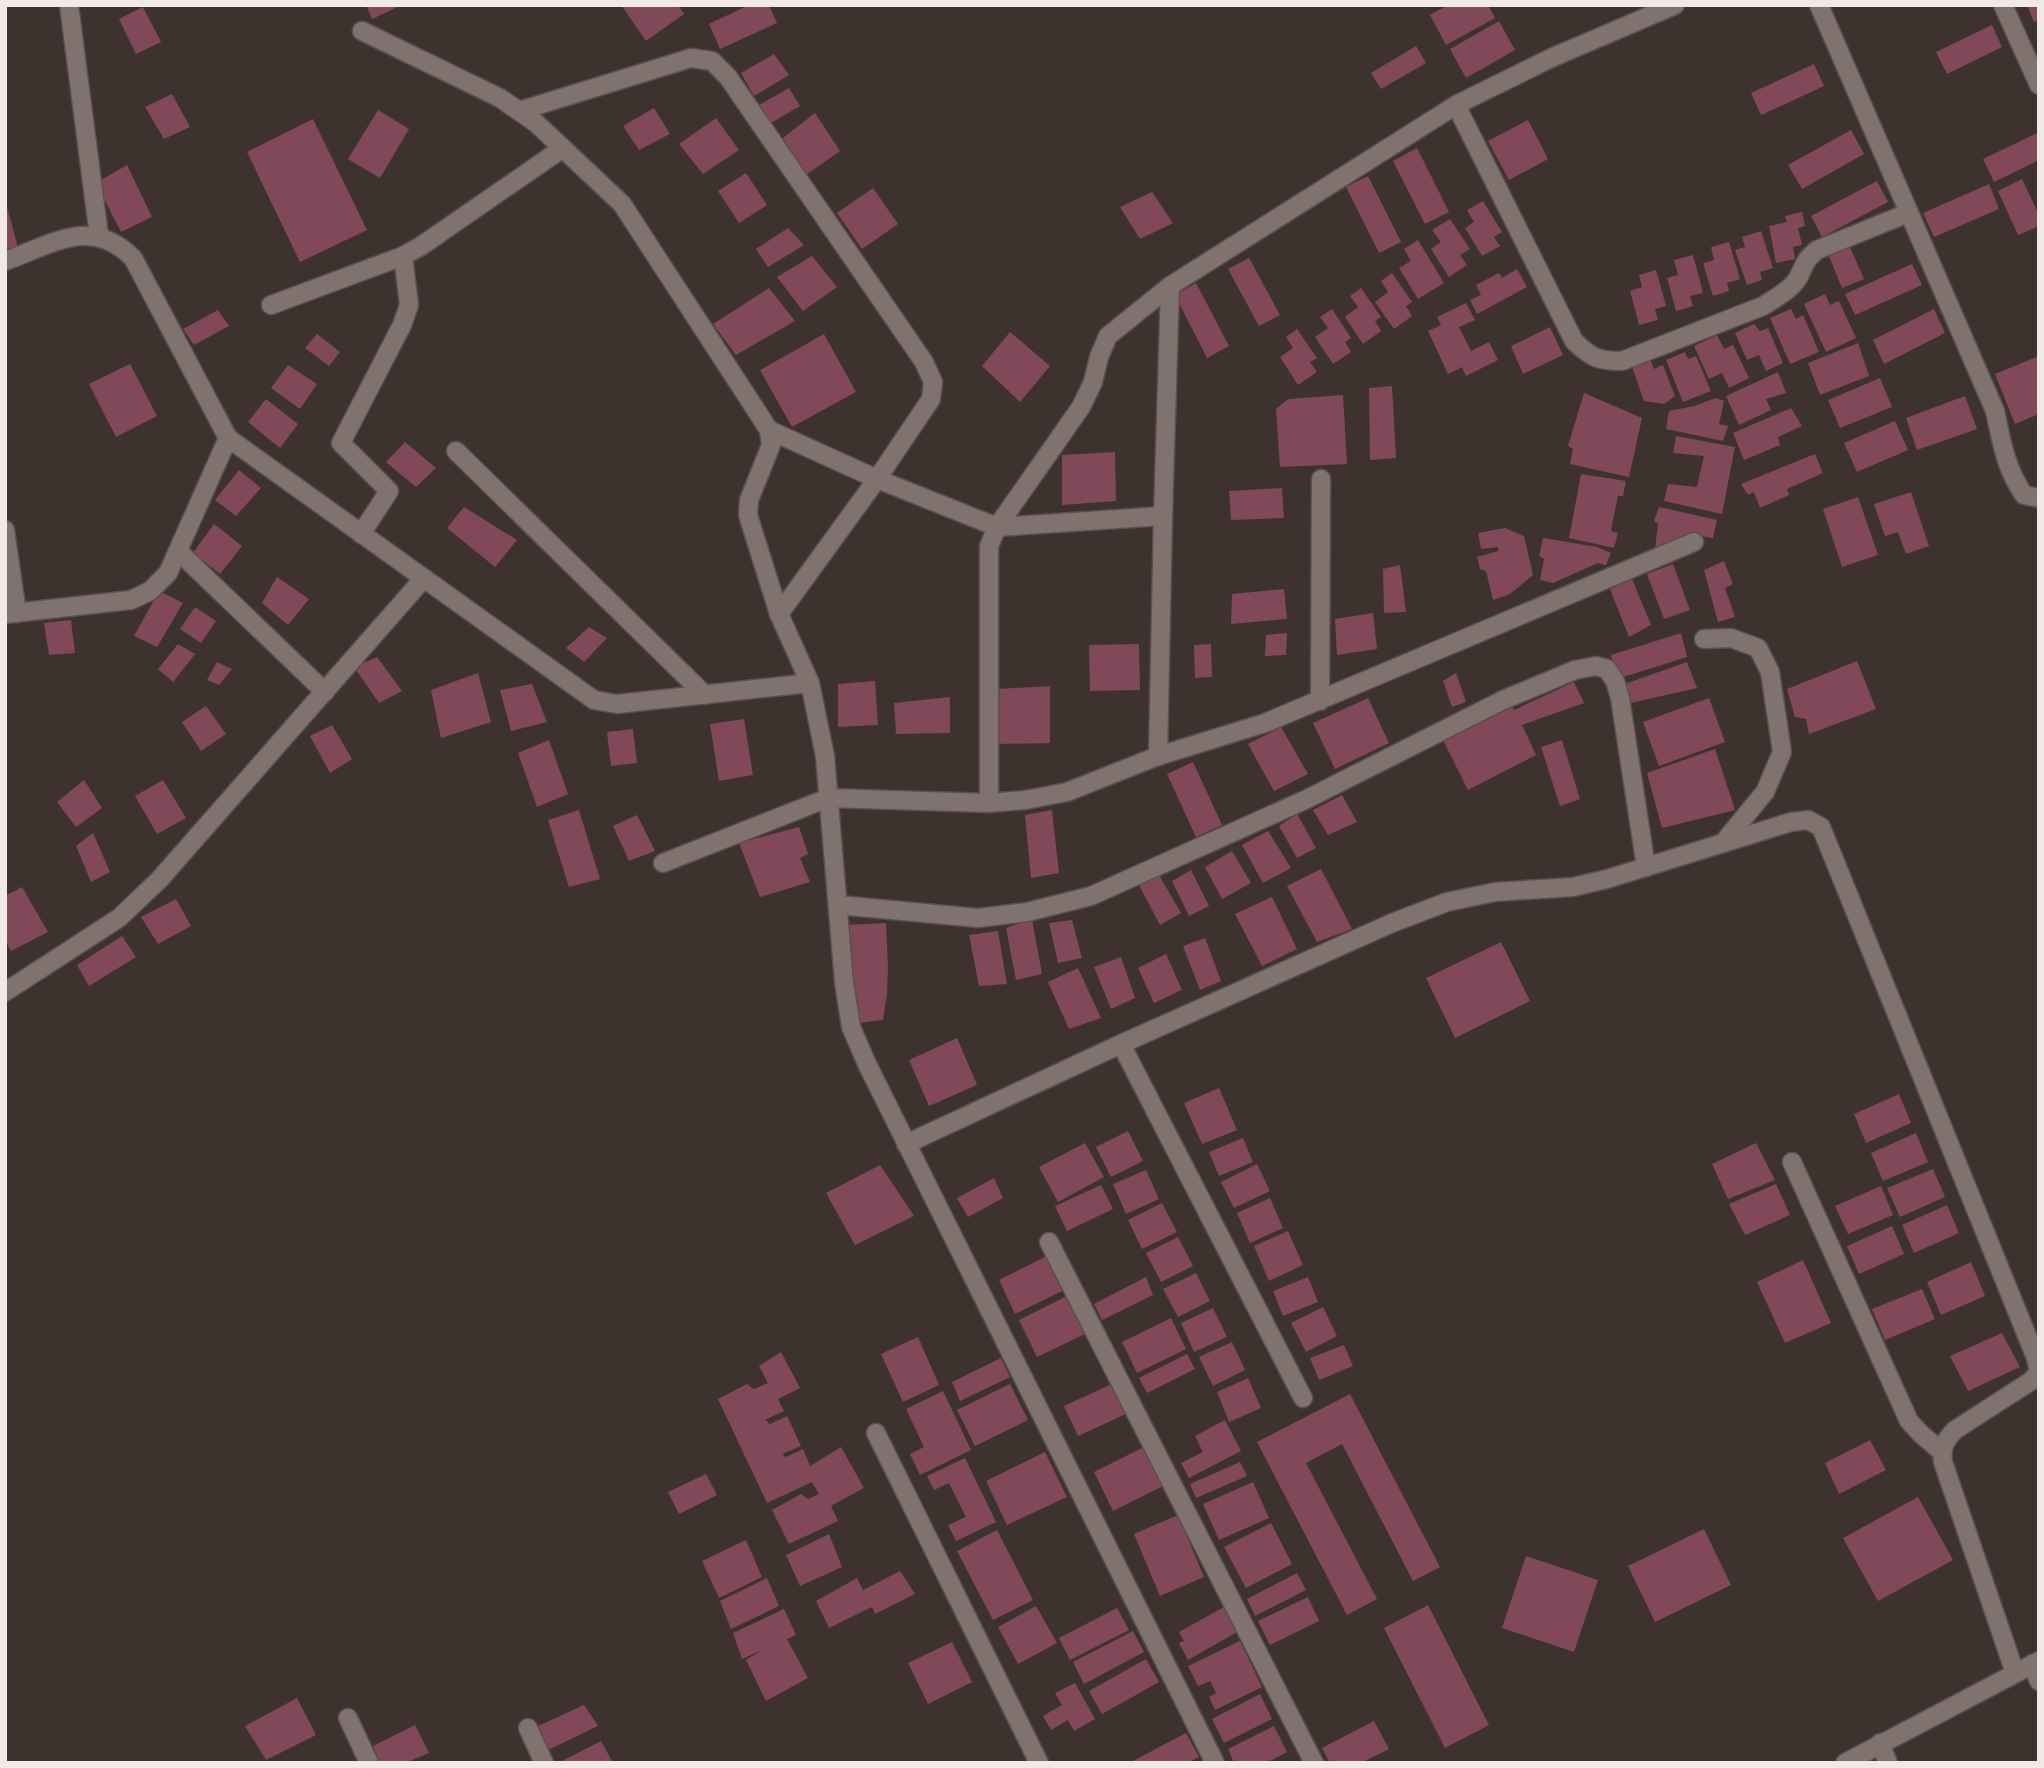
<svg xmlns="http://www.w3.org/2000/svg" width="2044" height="1768" viewBox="0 0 2044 1768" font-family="'IBM Plex Sans',sans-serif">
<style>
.building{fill:#81485a}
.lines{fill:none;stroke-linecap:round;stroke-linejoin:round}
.minor-casing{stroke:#59504d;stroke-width:21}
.minor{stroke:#7f726f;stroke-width:18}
</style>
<rect width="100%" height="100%" fill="#3e322f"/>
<g class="building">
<polygon points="366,5 402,5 372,19"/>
<polygon points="621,5 678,5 684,14 646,41"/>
<polygon points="749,5 769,5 777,23 720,49 709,24"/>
<polygon points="1448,5 1488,5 1495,18 1446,45 1430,15"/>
<polygon points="2027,5 2039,5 2039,20 2034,22"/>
<polygon points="143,7 161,42 136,54 119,19"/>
<polygon points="1499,21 1515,50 1466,78 1450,49"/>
<polygon points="1992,25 2002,47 1947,74 1936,52"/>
<polygon points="1416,46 1426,63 1381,89 1371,73"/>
<polygon points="774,54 789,75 754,96 741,73"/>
<polygon points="1814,64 1824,86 1761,115 1751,93"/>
<polygon points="789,88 800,106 771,123 759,105"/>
<polygon points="172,94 190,127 164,139 145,107"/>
<polygon points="654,108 670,134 639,150 623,126"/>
<polygon points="378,110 409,129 380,178 348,159"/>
<polygon points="815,113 840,151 803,177 779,141"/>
<polygon points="716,118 739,150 703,174 679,144"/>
<polygon points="313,119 367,230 300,262 247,152"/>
<polygon points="1528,120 1548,159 1509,180 1488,141"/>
<polygon points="1851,130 1864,154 1802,189 1788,165"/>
<polygon points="2039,132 2039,160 1994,182 1983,159"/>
<polygon points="1417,148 1449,212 1425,224 1393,161"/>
<polygon points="127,165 152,217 121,232 96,183"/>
<polygon points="746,173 767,205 739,223 718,191"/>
<polygon points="1368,176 1401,242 1379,253 1346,187"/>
<polygon points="2022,179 2039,215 2039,226 2018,235 1998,191"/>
<polygon points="1877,181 1888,202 1822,237 1811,216"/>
<polygon points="1989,184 1999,209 1934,237 1923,213"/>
<polygon points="873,188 898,224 862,249 837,213"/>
<polygon points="1152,192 1173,223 1140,239 1120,207"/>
<polygon points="5,200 19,251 5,254"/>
<polygon points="1483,201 1502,232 1494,237 1500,246 1482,256 1465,228 1474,222 1467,210"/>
<polygon points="1802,212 1805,226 1798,228 1802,245 1793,247 1795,259 1776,263 1769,226 1787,222 1785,216"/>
<polygon points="1450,219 1470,249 1460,255 1467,265 1449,277 1431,249 1441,242 1432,230"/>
<polygon points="788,228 804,245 768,267 756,249"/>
<polygon points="1761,231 1773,268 1760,272 1762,280 1747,285 1735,250 1745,247 1742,237"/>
<polygon points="1418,240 1444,283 1418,299 1399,268 1411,261 1404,249"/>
<polygon points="1729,242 1740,279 1727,283 1729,291 1713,296 1703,263 1714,260 1711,247"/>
<polygon points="1849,245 1864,279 1842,288 1828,254"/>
<polygon points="1693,255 1703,293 1690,296 1693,306 1676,311 1667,278 1678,275 1674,260"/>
<polygon points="812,256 837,287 803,311 777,277"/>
<polygon points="1249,258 1280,315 1259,326 1228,269"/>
<polygon points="1912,264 1922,285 1855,315 1845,294"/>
<polygon points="1517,269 1527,287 1477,314 1470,300 1481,295 1476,285 1499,273 1502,278"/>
<polygon points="1656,270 1666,306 1655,309 1658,320 1639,325 1630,291 1642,287 1639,275"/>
<polygon points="1392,273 1412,302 1406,306 1412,316 1394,329 1375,302 1388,292 1381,281"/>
<polygon points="1196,283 1229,346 1207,358 1175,295"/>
<polygon points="769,288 795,321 736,355 713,324"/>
<polygon points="1361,288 1381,317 1375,321 1381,331 1363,344 1345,317 1358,307 1350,296"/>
<polygon points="1825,294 1830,305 1839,301 1856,338 1826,352 1804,304"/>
<polygon points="1466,303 1475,320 1459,327 1471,351 1489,342 1498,360 1466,376 1462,367 1448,374 1428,331 1441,325 1437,317"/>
<polygon points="1332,309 1351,338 1345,342 1351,352 1333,364 1315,337 1328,328 1320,317"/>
<polygon points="1791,309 1796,319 1803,315 1819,352 1790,364 1770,318"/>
<polygon points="1934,309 1945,333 1884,364 1873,340"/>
<polygon points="218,310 229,326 194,345 183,329"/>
<polygon points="1754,324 1760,331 1768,328 1783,363 1766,371 1759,355 1747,360 1735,333"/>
<polygon points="1550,327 1563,355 1523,374 1511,346"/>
<polygon points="1297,329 1317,358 1310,362 1317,372 1298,385 1280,357 1293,348 1286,337"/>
<polygon points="1010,332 1050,366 1020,402 982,366"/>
<polygon points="317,334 340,352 329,366 305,348"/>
<polygon points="824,334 856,392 792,427 760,370"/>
<polygon points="1717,335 1724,349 1733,345 1749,378 1729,388 1722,373 1709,379 1694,346"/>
<polygon points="1858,343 1869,376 1820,395 1808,363"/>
<polygon points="1685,352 1688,359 1696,356 1711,391 1683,402 1666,360"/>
<polygon points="2039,356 2039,414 2015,424 1995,374"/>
<polygon points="1650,359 1654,369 1663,365 1675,396 1664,404 1644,401 1632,367"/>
<polygon points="130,364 157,416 116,437 89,384"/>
<polygon points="288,365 317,384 300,409 271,388"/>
<polygon points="1778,372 1786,393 1766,399 1771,410 1739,425 1726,396"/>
<polygon points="1880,378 1892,407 1840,428 1828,400"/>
<polygon points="1392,386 1396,458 1370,460 1369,388"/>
<polygon points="1584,393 1642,418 1629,477 1570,464 1573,449 1568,446"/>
<polygon points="1343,395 1347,464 1280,467 1276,409 1288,399"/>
<polygon points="1965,396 1977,429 1917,450 1906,418"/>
<polygon points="1716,398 1724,401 1719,424 1728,426 1723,441 1666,429 1669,411 1694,406"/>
<polygon points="266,399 298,424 280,448 248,422"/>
<polygon points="1791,408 1802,426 1778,437 1780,445 1744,460 1733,433"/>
<polygon points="1895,421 1908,450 1857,472 1844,443"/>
<polygon points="1676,436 1735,447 1722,514 1664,501 1668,484 1697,487 1704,456 1673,453"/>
<polygon points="405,442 436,468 416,487 386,462"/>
<polygon points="1115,452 1116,501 1062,505 1062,455"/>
<polygon points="1815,454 1823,473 1787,489 1789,495 1760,508 1754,492 1748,495 1741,484"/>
<polygon points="239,470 261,488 236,516 215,500"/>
<polygon points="1581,474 1626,481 1623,496 1618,496 1611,531 1618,533 1614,548 1569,538"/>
<polygon points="1282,488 1284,518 1231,520 1229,491"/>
<polygon points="1911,492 1929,546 1906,554 1898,532 1885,536 1874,504"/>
<polygon points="1858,497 1878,555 1842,567 1823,509"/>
<polygon points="464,507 517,540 495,567 447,528"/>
<polygon points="1659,507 1717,520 1713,538 1694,535 1654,556 1658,524 1654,521"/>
<polygon points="214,524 242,546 220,574 193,553"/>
<polygon points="1505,528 1524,536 1533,575 1510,594 1493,600 1486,571 1480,569 1477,557 1498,551 1498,547 1481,549 1478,533"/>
<polygon points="1543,538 1597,547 1611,553 1606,565 1598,563 1553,583 1540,580 1544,559 1539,556"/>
<polygon points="1724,561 1733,584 1725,588 1735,617 1718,622 1704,570"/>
<polygon points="1673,564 1690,610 1664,619 1647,574"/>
<polygon points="1400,565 1406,612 1384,613 1383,569"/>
<polygon points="277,577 309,599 288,625 262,603"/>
<polygon points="1632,579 1651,625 1629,637 1610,589"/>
<polygon points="1284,589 1287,619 1231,624 1232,594"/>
<polygon points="159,591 183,603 157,647 134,636"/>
<polygon points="195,607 216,621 201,643 180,629"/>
<polygon points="1373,613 1377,649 1337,655 1335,619"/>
<polygon points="71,620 75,653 49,655 44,623"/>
<polygon points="589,627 607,638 584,662 566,648"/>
<polygon points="1287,633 1286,655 1265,656 1266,635"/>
<polygon points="1681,633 1687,657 1617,679 1611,655"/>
<polygon points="178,644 195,654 173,682 158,669"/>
<polygon points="1139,644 1140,690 1090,691 1089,645"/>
<polygon points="1211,644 1212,677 1195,678 1194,645"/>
<polygon points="377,657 402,691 379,703 354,667"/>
<polygon points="1857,661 1876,709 1809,734 1806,719 1795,717 1787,689"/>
<polygon points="217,662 232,669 219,685 207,680"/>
<polygon points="1687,662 1697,688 1626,704 1622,685"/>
<polygon points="478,673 491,722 441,738 431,690"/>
<polygon points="1456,673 1466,702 1452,707 1443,681"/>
<polygon points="875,681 878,725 838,727 838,684"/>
<polygon points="1574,682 1584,703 1522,725 1536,755 1468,790 1441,736 1506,694 1514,710"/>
<polygon points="532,684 547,722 511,731 500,690"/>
<polygon points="1050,686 1050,743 997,744 998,689"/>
<polygon points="950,697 950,733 896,734 894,703"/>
<polygon points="1368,698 1389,743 1335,769 1313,723"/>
<polygon points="1709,698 1725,742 1659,766 1643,722"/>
<polygon points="206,706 226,734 201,751 182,722"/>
<polygon points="744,719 753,775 719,781 710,724"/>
<polygon points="332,725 352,759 330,773 310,736"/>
<polygon points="1281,727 1308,774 1274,791 1248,744"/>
<polygon points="633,729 637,763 611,766 607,732"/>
<polygon points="549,740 568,794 537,807 518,753"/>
<polygon points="1562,740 1580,799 1560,806 1541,747"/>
<polygon points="1715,749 1735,810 1662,828 1647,773"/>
<polygon points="1193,762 1222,825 1196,837 1167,774"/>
<polygon points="84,780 102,808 76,827 57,802"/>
<polygon points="163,780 186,818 157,834 135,796"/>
<polygon points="1342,795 1357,822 1328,835 1313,810"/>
<polygon points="579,810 600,879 569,887 548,820"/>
<polygon points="1052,810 1059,873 1031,878 1025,815"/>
<polygon points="1297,814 1316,848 1297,858 1279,826"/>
<polygon points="637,815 655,851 629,861 613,826"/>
<polygon points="799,827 808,854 800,858 810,882 760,897 739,843"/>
<polygon points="1268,831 1291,868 1263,883 1242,845"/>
<polygon points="93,833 110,872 91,882 76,846"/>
<polygon points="1232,851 1251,883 1222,899 1205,867"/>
<polygon points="1321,869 1352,929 1317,942 1287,886"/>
<polygon points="1191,870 1209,906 1189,916 1172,881"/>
<polygon points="1159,875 1181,913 1160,925 1139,885"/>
<polygon points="22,887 48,932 11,951 5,940 5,896"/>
<polygon points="1272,897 1297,949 1262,966 1235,914"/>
<polygon points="176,899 191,926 158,944 141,917"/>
<polygon points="1032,919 1042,974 1016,980 1006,928"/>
<polygon points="1072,920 1082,958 1058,963 1049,923"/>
<polygon points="886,923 888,967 887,994 883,1020 859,1023 845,925"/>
<polygon points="998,931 1007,984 979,986 969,935"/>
<polygon points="122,936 136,957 89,986 77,965"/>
<polygon points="1205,938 1221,981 1200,990 1183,946"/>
<polygon points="1501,942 1530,1001 1455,1038 1426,978"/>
<polygon points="1166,954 1182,990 1154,1003 1138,968"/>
<polygon points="1121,957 1135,998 1111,1009 1094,967"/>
<polygon points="1078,968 1101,1018 1069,1029 1048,982"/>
<polygon points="957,1038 977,1085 929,1106 909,1060"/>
<polygon points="1219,1088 1237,1130 1202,1144 1184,1103"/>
<polygon points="1899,1094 1911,1123 1866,1143 1854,1114"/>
<polygon points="1128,1131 1143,1161 1111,1177 1096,1147"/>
<polygon points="1916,1133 1928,1162 1883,1181 1871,1153"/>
<polygon points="1243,1138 1253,1162 1219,1176 1209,1152"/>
<polygon points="1085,1143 1104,1177 1058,1202 1039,1167"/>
<polygon points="1756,1143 1775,1180 1728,1199 1712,1164"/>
<polygon points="1257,1164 1270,1191 1234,1208 1221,1182"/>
<polygon points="880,1165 914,1216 855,1245 826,1193"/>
<polygon points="1933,1169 1945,1197 1900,1217 1887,1188"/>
<polygon points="1146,1170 1159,1199 1126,1214 1113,1184"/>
<polygon points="994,1178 1003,1198 968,1217 957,1198"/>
<polygon points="1776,1184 1790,1215 1745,1235 1729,1204"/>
<polygon points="1101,1185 1113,1209 1067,1231 1055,1206"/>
<polygon points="1881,1186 1893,1215 1848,1234 1835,1206"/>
<polygon points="1270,1198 1283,1228 1250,1243 1237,1213"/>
<polygon points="1162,1203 1177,1232 1142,1249 1128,1220"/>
<polygon points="1947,1205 1959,1233 1914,1253 1902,1225"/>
<polygon points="1892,1226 1904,1254 1859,1274 1847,1246"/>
<polygon points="1288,1231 1303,1265 1269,1281 1254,1246"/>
<polygon points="1178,1237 1193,1266 1161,1282 1146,1253"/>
<polygon points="1047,1256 1064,1290 1015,1314 999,1280"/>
<polygon points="1803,1260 1831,1323 1785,1343 1757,1282"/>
<polygon points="1971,1262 1985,1296 1941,1315 1927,1282"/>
<polygon points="1196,1273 1210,1301 1178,1317 1163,1289"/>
<polygon points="1146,1277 1153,1295 1102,1320 1094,1304"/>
<polygon points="1308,1277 1318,1302 1283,1316 1273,1291"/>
<polygon points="1922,1289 1935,1319 1885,1340 1872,1309"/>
<polygon points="1069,1295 1087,1333 1037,1357 1019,1320"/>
<polygon points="1323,1307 1337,1336 1306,1352 1291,1323"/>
<polygon points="1213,1308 1227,1337 1194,1352 1181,1323"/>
<polygon points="1171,1318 1186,1349 1137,1373 1122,1342"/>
<polygon points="2002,1333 2020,1367 1968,1391 1950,1356"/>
<polygon points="918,1337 939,1385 903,1402 881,1354"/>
<polygon points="1232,1342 1245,1370 1213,1386 1199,1357"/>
<polygon points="1344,1345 1353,1366 1319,1380 1310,1358"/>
<polygon points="781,1352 800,1388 778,1399 784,1411 765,1420 770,1424 787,1416 801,1446 782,1454 786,1457 803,1449 810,1466 841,1447 864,1488 831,1506 838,1521 789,1544 772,1510 801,1494 808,1499 819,1494 812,1482 767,1503 718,1399 747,1384 754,1389 768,1383 759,1366"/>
<polygon points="1187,1354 1195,1369 1147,1393 1139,1378"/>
<polygon points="1001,1358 1010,1377 960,1401 952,1382"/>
<polygon points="1248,1378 1261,1408 1229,1422 1217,1392"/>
<polygon points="1114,1383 1128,1413 1078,1436 1064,1406"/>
<polygon points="1010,1384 1028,1420 975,1446 957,1410"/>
<polygon points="943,1391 971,1450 920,1475 910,1454 924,1447 906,1409"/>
<polygon points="1350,1394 1440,1567 1413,1581 1342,1444 1306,1463 1377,1599 1347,1615 1257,1442"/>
<polygon points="1225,1420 1241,1451 1189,1478 1181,1463 1203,1452 1195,1436"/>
<polygon points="1870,1440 1886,1470 1839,1494 1825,1463"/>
<polygon points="1144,1447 1163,1486 1113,1511 1094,1472"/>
<polygon points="1045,1452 1067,1497 1007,1525 986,1481"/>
<polygon points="965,1458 996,1522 956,1541 948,1525 966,1517 949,1483 934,1490 927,1476"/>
<polygon points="1240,1462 1247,1476 1196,1498 1190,1484"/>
<polygon points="706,1474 717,1495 679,1514 668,1492"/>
<polygon points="1253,1482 1269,1518 1219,1540 1203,1504"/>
<polygon points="1918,1497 1953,1560 1878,1601 1843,1538"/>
<polygon points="1178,1515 1204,1577 1160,1596 1134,1534"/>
<polygon points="1271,1523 1292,1564 1246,1588 1224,1547"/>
<polygon points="1704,1529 1731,1585 1655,1622 1628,1566"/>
<polygon points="997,1530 1033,1600 993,1620 957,1551"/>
<polygon points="829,1534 842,1567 800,1586 786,1555"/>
<polygon points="746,1540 762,1577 719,1598 702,1561"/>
<polygon points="1526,1556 1598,1580 1574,1652 1502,1628"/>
<polygon points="900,1571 915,1594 875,1614 872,1607 829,1628 816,1601 857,1578 863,1590"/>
<polygon points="1297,1573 1306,1590 1255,1616 1247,1599"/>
<polygon points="767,1578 779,1606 731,1629 720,1601"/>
<polygon points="1308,1597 1319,1621 1270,1645 1258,1621"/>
<polygon points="1428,1605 1489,1725 1445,1748 1384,1628"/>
<polygon points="1036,1606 1057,1643 1018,1664 998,1627"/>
<polygon points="1224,1607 1237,1632 1188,1660 1179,1643 1184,1641 1179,1632"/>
<polygon points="1117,1608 1129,1630 1070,1660 1059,1638"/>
<polygon points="784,1609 796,1635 787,1639 808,1678 766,1701 746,1660 762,1650 742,1659 733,1633"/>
<polygon points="1133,1631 1144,1652 1084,1684 1073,1662"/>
<polygon points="1240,1641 1262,1687 1215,1710 1209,1697 1216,1693 1210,1681 1198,1686 1188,1666"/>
<polygon points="952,1642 972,1682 928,1704 908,1663"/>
<polygon points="1146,1659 1159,1682 1102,1714 1089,1691"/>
<polygon points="1075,1683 1095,1719 1074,1731 1068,1720 1051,1730 1043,1716 1062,1705 1055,1693"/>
<polygon points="1260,1694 1272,1719 1224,1743 1212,1719"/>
<polygon points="297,1698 316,1735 266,1760 245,1726"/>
<polygon points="584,1705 598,1726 548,1750 536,1727"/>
<polygon points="1374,1721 1389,1749 1361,1763 1330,1763 1322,1748"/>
<polygon points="415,1725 429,1753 405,1763 380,1763 373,1746"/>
<polygon points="1274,1726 1287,1752 1266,1763 1234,1763 1228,1749"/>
<polygon points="1186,1733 1199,1757 1188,1763 1129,1763"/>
<polygon points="601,1741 613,1763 558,1763"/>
</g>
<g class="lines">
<defs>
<g id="minor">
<polyline points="69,5 99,236"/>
<path d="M1819 5 1995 411C2002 443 2005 467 2024 495L2039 498"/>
<polyline points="2003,5 2039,85"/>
<polyline points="362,31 500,98 536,123 622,204 769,430 771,445 749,500 748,515 779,614 810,683 825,756 844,982 851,1027 867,1064 1215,1763"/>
<path d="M1456 105 1574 341C1591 358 1599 361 1622 361L1763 306C1775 298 1791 290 1798 278 1806 263 1803 262 1817 250L1908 213"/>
<polyline points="519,111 691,58 712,61 728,77 924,362 933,382 931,399 877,479 779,614"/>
<path d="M5 261C53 244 91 216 133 258L228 438"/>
<polyline points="271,305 403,256 421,246 563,148"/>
<polyline points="769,430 877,479 997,527 1163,516"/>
<polyline points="456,451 705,695"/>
<polyline points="5,530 17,613"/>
<polyline points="361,534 389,491 341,443 402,325 409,305 403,256"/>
<polyline points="178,551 325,692"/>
<polyline points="5,614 131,600 150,591 168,573 228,438 594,700 617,704 810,683"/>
<polyline points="1704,639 1731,638 1758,648 1770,672 1782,752 1765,792 1723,843"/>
<polyline points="1320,701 1321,479"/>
<polyline points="1158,756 1163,516 1170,286"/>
<polyline points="989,803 989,546 997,527 1081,407 1093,382 1099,357 1108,336 1170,286 1456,105 1551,58 1675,5"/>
<polyline points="663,863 828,798 989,803 1025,800 1067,792 1158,756 1265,723 1694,542"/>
<polyline points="838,905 978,918 1027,912 1091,896 1307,799 1503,700 1575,670 1596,666 1607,669 1615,681 1620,698 1646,867"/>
<polyline points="5,992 119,918 159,880 424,578"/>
<polyline points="1121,1044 1303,1398"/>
<path d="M906 1144 1121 1044 1392 923 1447 902 1495 892 1573 887 1607 879 1791 822 1808 820 1821 827 2036 1358 2039 1372 2031 1381 1955 1430C1945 1440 1941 1447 1943 1462L2015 1673"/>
<polyline points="1792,1162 1909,1421 1921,1434 1942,1452"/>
<polyline points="1049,1242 1314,1763"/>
<polyline points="876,1433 1039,1763"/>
<polyline points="2032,1664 2039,1681"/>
<polyline points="348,1718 369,1763"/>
<polyline points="528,1728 544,1763"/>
<polyline points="1880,1743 1888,1763"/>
<polyline points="1845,1763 2039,1661"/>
</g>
</defs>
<use href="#minor" class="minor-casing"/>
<use href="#minor" class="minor"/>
</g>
<rect width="2044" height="1768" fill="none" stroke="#f1e9e8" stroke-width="14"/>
</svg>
